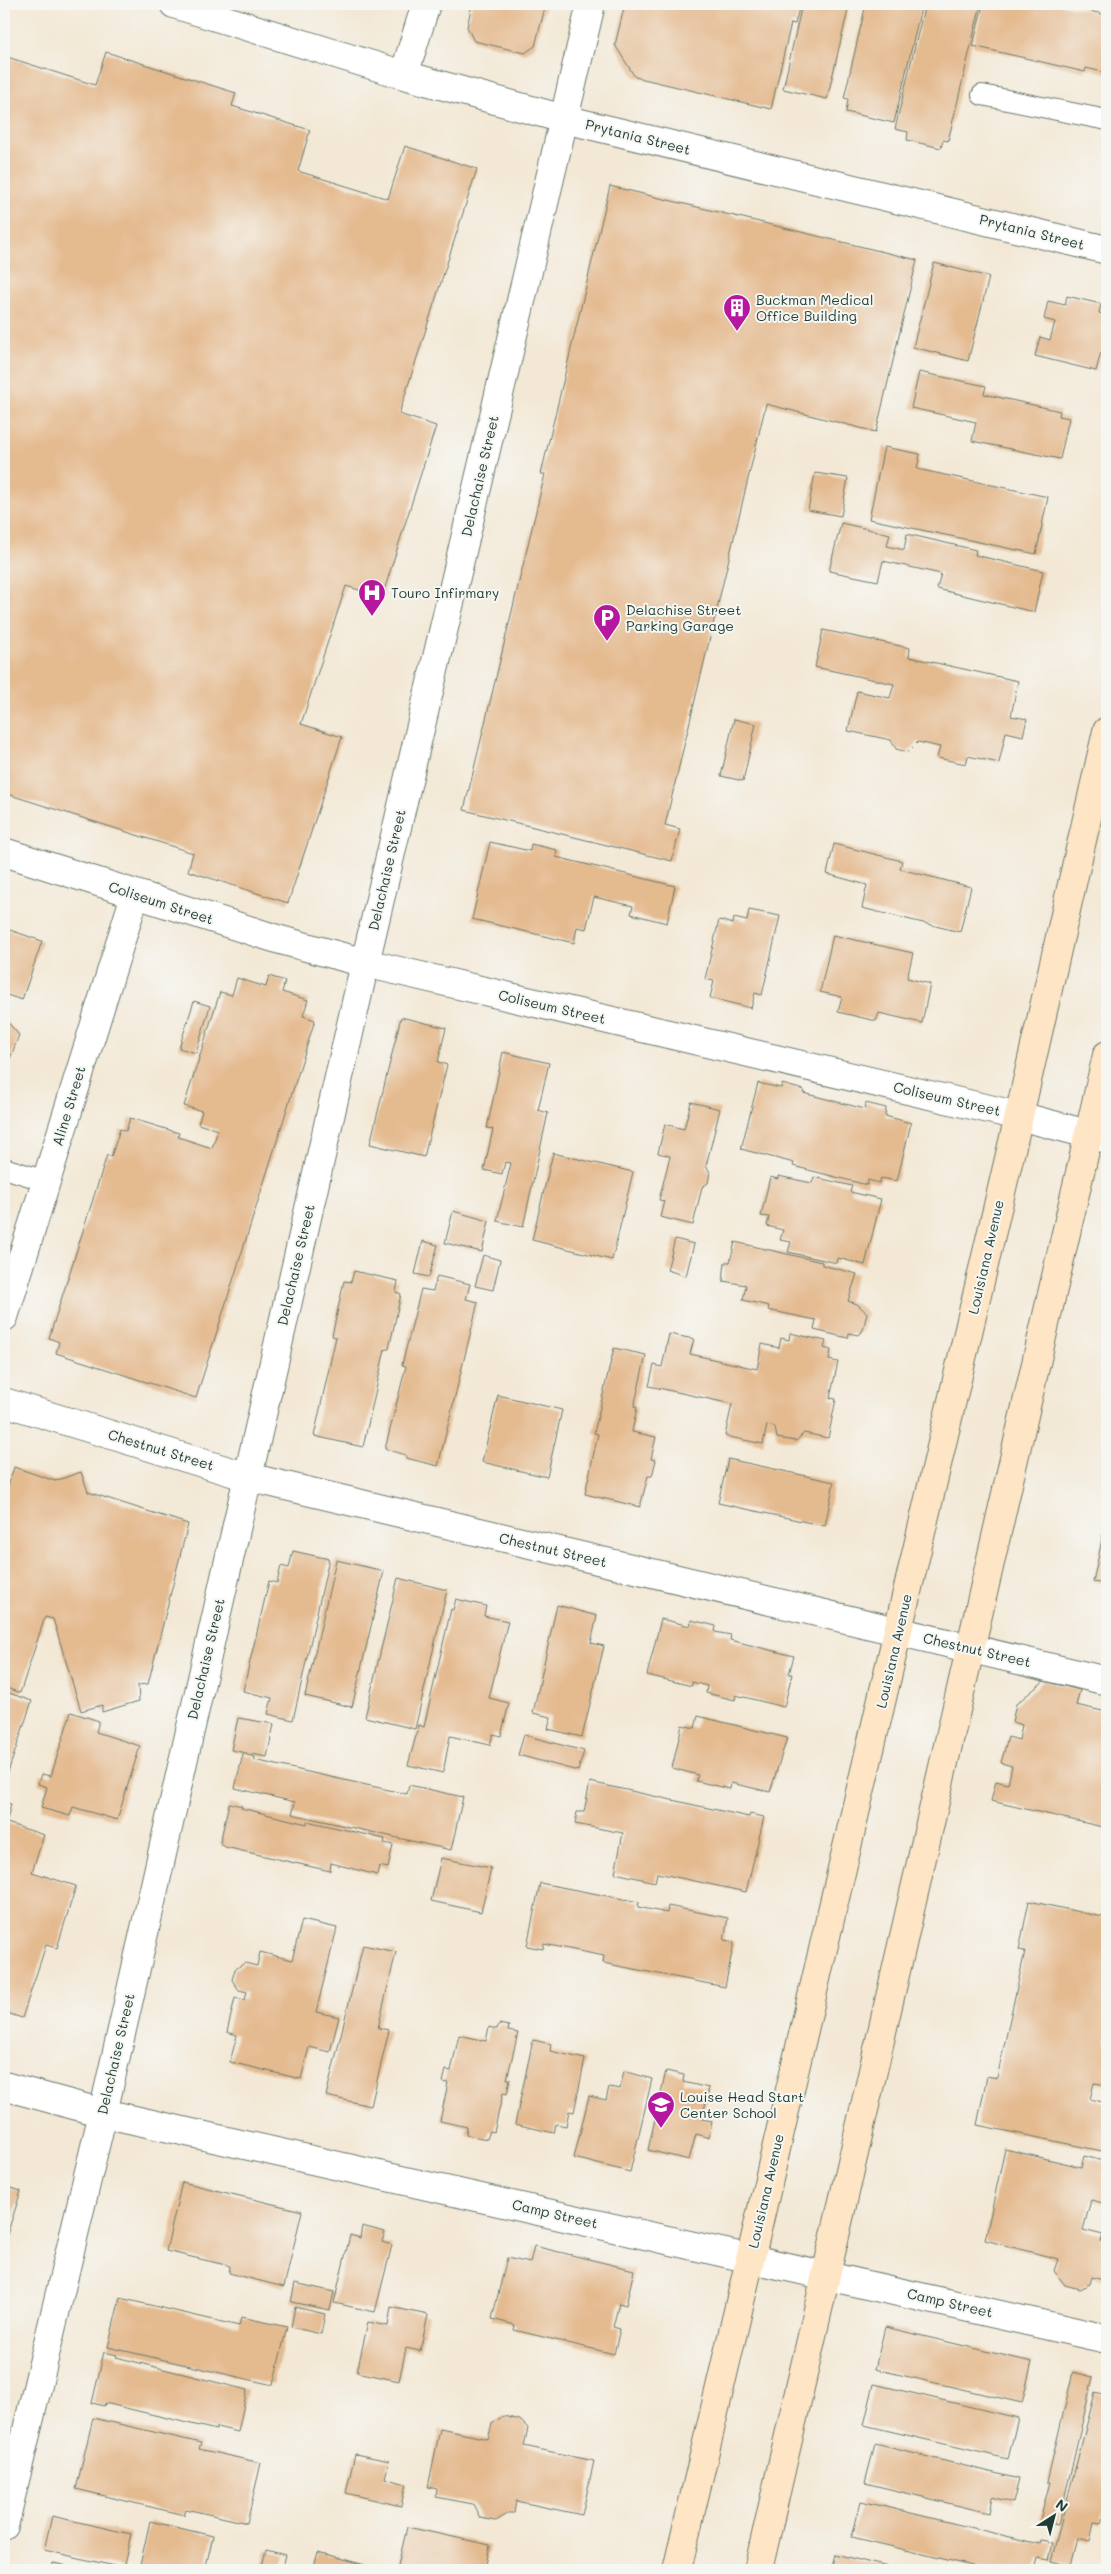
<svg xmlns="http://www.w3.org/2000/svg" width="1111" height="2574" viewBox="0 0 1111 2574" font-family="Mali,sans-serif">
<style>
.building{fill:#e4ba8f}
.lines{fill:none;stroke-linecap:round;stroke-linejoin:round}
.lane-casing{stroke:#69796c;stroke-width:22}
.street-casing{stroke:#69796c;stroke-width:30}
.secondary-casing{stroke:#69796c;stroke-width:30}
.lane{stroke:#fff;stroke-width:20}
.street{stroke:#fff;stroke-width:28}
.secondary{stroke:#fde5c5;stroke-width:28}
.labels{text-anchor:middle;stroke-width:4;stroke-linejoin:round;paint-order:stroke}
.street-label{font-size:14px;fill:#1f3d34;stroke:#f6f6f2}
.poi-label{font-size:14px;fill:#1f3d34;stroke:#f6f6f2;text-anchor:start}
</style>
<rect width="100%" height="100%" fill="#f6f6f2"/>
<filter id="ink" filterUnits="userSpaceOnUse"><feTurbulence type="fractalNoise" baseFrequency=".02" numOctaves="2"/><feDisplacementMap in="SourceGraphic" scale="10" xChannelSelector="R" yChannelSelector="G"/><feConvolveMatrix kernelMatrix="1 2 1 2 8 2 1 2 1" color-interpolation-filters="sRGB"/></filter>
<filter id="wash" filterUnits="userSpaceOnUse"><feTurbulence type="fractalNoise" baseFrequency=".0096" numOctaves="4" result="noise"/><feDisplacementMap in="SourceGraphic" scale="20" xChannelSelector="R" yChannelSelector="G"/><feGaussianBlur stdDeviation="1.12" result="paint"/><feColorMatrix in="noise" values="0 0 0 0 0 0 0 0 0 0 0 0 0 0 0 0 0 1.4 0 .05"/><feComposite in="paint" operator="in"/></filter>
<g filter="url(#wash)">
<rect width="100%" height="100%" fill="#f3e8d5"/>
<g id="blocks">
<g class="building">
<polygon points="472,4 546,4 535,46 525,53 474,41 467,27"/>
<polygon points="625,4 800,4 795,24 791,23 771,109 635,77 615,45"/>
<polygon points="802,4 856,4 848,10 827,99 783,89"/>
<polygon points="866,4 922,4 894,123 846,112 848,99 844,98"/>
<polygon points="925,4 981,4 948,141 943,140 941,148 907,140 908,132 895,129"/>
<polygon points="983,4 1058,4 1107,15 1107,73 1086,68 1085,72 973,46"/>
<polygon points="106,52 236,93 232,106 310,130 298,171 388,199 405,146 477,169 399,414 436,426 382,597 346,586 301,724 342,737 288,903 188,871 193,853 4,793 4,56 95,85"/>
<polygon points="610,186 917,260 876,432 766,404 665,825 680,829 672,861 464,810 545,474 541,474"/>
<polygon points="934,263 989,277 968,361 913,347"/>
<polygon points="1067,296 1101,304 1099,313 1107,315 1104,336 1107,336 1107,342 1104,353 1101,352 1096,371 1035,356 1040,337 1050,340 1055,322 1044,319 1048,301 1065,305"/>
<polygon points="919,372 986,386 984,394 1060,411 1059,416 1069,418 1060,459 972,441 976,422 911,408"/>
<polygon points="884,447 920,454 917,469 1048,497 1036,554 869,519"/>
<polygon points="815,473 848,478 841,516 808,510"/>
<polygon points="841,523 890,534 887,546 904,550 907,534 976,550 975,555 1043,571 1034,612 937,589 941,574 883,561 878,581 829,571"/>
<polygon points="823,630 910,648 909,657 1018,681 1011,716 1027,719 1023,736 1006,732 999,763 968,756 966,764 937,758 940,747 918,742 908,752 896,749 891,740 848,731 857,691 890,698 894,684 815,667"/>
<polygon points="734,719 756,724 743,781 721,776"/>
<polygon points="490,842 530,851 531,844 557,850 556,857 675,886 667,923 631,914 633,906 594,897 586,929 577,927 574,943 472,919"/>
<polygon points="834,844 902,861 900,869 971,887 960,932 862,908 867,885 827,874"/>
<polygon points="749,910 780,916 762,995 755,993 751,1008 710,998 714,981 705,979 719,920 733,924 734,918 747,921"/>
<polygon points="4,928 42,941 22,1000 4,994"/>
<polygon points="833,935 913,953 907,978 930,984 922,1023 879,1013 876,1021 838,1012 842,997 820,992"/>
<polygon points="269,976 285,981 282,992 308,1000 303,1016 315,1020 196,1398 56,1353 59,1342 49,1338 107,1155 111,1157 120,1129 126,1131 130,1118 179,1133 178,1137 212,1148 218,1130 198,1124 202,1111 184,1106 220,992 232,995 237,978 266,987"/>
<polygon points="194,1001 210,1006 196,1053 179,1048"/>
<polygon points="401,1017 446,1028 438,1062 447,1065 424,1157 370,1144"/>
<polygon points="4,1018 19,1035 8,1064 4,1062"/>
<polygon points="503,1052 549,1063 538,1110 548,1113 523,1227 497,1221 511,1163 505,1162 502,1174 484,1170 493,1129 487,1128"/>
<polygon points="758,1083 781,1088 782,1084 804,1090 803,1093 865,1109 866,1103 886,1108 885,1116 911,1123 897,1181 881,1178 879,1183 868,1180 867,1185 793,1166 794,1163 741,1149"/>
<polygon points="691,1102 720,1109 706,1166 710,1172 708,1183 702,1187 693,1225 660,1217 664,1201 659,1200 670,1156 658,1153 665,1124 684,1129"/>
<polygon points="553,1153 633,1172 612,1260 532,1240"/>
<polygon points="778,1176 812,1183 814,1177 852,1186 850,1192 881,1199 865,1265 838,1258 837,1263 788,1252 791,1242 780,1240 783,1230 767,1226 769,1217 761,1216 770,1177 778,1179"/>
<polygon points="453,1211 489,1221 482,1252 445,1243"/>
<polygon points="675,1239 694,1244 686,1276 667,1270"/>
<polygon points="423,1241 438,1245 429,1277 415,1274"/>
<polygon points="735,1242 822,1262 822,1265 857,1274 848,1301 857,1304 867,1313 863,1330 858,1335 849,1333 848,1338 814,1330 816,1320 768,1310 769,1306 743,1300 746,1285 723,1281 725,1262 730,1262"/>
<polygon points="483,1255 500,1260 493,1290 475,1286"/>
<polygon points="354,1271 398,1281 396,1292 401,1294 389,1349 385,1349 363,1447 314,1436 336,1337 332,1336 344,1281 351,1282"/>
<polygon points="437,1276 470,1284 466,1299 478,1302 438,1466 406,1458 406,1455 385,1449 406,1366 402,1365 421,1289 433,1291"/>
<polygon points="790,1333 826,1341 824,1348 831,1350 829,1360 838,1362 830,1398 836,1399 828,1438 804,1433 796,1441 777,1438 775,1427 767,1425 763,1444 725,1436 732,1404 649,1386 654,1365 662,1367 669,1334 694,1339 690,1354 757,1369 762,1344 779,1348 781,1338 789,1340"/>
<polygon points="614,1348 646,1355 634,1407 637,1407 632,1432 656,1437 651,1459 656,1460 652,1476 648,1476 640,1507 585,1494 598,1434 594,1433"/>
<polygon points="498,1395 562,1410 547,1477 482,1462"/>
<polygon points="728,1459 834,1482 825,1526 718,1503"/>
<polygon points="14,1467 55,1481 81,1472 88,1492 188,1524 148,1684 138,1685 139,1701 102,1712 102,1705 81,1711 53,1619 45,1617 20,1693 4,1687 4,1499"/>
<polygon points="1107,1516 1107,1584 1093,1582"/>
<polygon points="293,1551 329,1559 293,1720 268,1714 272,1698 243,1691 269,1581 277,1583 281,1566 289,1568"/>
<polygon points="336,1560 384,1571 352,1707 305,1696"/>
<polygon points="398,1578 447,1590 415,1729 365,1717"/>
<polygon points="456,1599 486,1606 484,1616 508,1621 489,1698 509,1703 501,1736 493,1734 490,1745 450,1736 443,1773 408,1765 419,1725 424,1727 451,1609 453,1610"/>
<polygon points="557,1605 597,1616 591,1643 604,1646 582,1737 548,1729 551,1717 533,1713"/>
<polygon points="661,1619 690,1626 691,1620 716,1626 715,1632 731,1635 730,1640 794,1656 789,1674 792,1674 784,1707 736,1695 735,1700 706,1693 707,1686 692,1682 692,1686 647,1675"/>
<polygon points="1044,1681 1080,1690 1076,1705 1107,1712 1107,1828 991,1801 996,1781 1008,1784 1012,1766 1001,1763 1008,1737 1019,1740 1022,1725 1012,1722 1016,1704"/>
<polygon points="6,1692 32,1701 4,1784 4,1700"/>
<polygon points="71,1712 99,1721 96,1732 140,1746 117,1820 73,1807 70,1816 41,1808 47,1787 38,1784 41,1774 51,1776"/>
<polygon points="698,1716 787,1738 770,1792 731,1783 730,1789 696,1781 698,1775 672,1768 682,1725 695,1728"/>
<polygon points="238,1718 274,1724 267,1757 231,1750"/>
<polygon points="524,1735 584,1751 578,1771 518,1755"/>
<polygon points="243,1754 255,1757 254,1760 407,1794 409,1785 463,1797 451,1850 292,1814 295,1802 235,1788"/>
<polygon points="590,1782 749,1817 750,1814 764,1817 746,1892 657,1873 655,1882 615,1873 623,1833 575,1824 577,1812 584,1812"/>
<polygon points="4,1802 11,1804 7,1820 4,1819"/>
<polygon points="229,1803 242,1806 241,1808 307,1824 307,1821 385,1839 384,1843 393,1845 388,1868 379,1866 377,1875 331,1863 330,1871 225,1847 220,1843"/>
<polygon points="4,1822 44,1835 32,1872 76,1886 57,1948 46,1945 22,2018 4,2012"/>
<polygon points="441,1858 491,1868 481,1912 431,1901"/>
<polygon points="540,1883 639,1902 638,1907 667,1913 668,1906 728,1918 724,1940 734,1942 725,1987 603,1963 604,1956 544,1944 543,1949 527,1946"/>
<polygon points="1029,1901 1107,1918 1107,2085 1094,2083 1090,2099 1107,2103 1107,2152 977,2125 987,2076 997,2078 1025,1951 1019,1950"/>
<polygon points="302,1920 337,1928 316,2012 339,2017 330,2052 309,2047 301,2079 230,2062 237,2035 227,2032 235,1998 245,2000 247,1992 239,1990 232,1980 235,1969 245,1963 257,1966 260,1952 292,1960"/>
<polygon points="363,1945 396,1952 378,2028 389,2030 371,2106 326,2096"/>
<polygon points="499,2024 509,2026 508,2031 518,2033 507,2079 510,2079 507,2094 503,2093 494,2132 490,2131 487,2139 466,2135 467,2127 440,2121 448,2083 443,2082 446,2070 451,2071 459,2035 486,2041 489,2027 497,2029"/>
<polygon points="533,2040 551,2044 550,2051 585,2059 574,2112 569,2111 566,2126 556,2124 554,2133 515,2124"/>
<polygon points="624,2071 652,2079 630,2172 574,2158 589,2096 606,2100 609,2087 620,2089"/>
<polygon points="666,2071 684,2075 683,2082 709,2088 702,2119 712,2121 709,2138 696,2134 689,2160 648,2150"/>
<polygon points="1005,2149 1081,2167 1084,2156 1107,2162 1107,2204 1091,2200 1083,2230 1103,2235 1101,2241 1107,2243 1107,2281 1092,2277 1090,2284 1079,2289 1065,2285 1054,2271 1058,2259 985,2240"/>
<polygon points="182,2182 302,2211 284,2287 229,2273 230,2266 166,2251"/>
<polygon points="4,2186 21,2191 5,2241 4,2240"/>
<polygon points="362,2226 385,2232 382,2242 392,2245 375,2312 334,2303 350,2235 360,2238"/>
<polygon points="534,2246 634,2270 626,2305 619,2303 613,2327 620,2329 614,2354 514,2330 515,2325 492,2319 507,2258 530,2263"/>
<polygon points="295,2283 334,2292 330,2310 291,2302"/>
<polygon points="120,2298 239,2326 241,2317 287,2327 273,2385 108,2347"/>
<polygon points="295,2307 325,2314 321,2334 291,2327"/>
<polygon points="391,2307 428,2315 420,2351 406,2348 399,2381 357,2372 368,2322 388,2326"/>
<polygon points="885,2327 1032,2362 1022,2403 875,2369"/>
<polygon points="104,2352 117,2355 116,2357 247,2390 238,2432 217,2427 216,2430 105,2403 104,2406 92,2403"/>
<polygon points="1073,2372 1093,2377 1058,2525 1040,2520 1050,2482 1047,2482"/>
<polygon points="874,2384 1018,2418 1008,2459 864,2425"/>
<polygon points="1095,2393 1107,2396 1107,2499 1101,2524 1094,2523 1090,2541 1077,2538 1070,2566 1051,2561"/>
<polygon points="503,2416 520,2420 528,2428 524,2446 594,2461 582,2515 516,2501 514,2513 509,2513 496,2521 480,2518 473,2504 436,2497 437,2489 428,2487 440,2429 488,2439 492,2424"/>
<polygon points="93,2418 201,2443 199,2449 261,2463 247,2523 186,2509 184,2515 76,2489"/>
<polygon points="875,2444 1019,2479 1013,2503 992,2497 989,2513 865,2483"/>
<polygon points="355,2454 389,2461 385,2478 406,2484 401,2506 346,2493"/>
<polygon points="861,2501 1039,2544 1040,2541 1052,2543 1048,2560 1038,2558 1035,2570 989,2570 852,2537"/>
<polygon points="52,2516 131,2534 123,2568 44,2550"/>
<polygon points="150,2521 213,2536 205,2570 139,2570"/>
<polygon points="407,2527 490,2545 485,2570 397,2570"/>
<polygon points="266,2550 285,2555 281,2570 261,2570"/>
<polygon points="318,2552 366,2565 364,2570 313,2570"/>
<polygon points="835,2554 900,2570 831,2570"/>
<polygon points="53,2563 82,2569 82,2570 52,2570"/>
</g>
</g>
</g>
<g filter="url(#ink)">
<use href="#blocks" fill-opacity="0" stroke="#69796c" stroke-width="1"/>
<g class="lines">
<defs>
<g id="lane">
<polyline points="982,95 1107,120"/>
<polyline points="4,1168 46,1181"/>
</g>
<g id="street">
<polyline points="174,4 404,75 564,119 1107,250"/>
<polyline points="404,75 426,4"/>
<polyline points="4,852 277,939 365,963 1019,1116 1107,1139"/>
<polyline points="4,1317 135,895"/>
<polyline points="4,1402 248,1477 1107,1681"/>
<polyline points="4,2086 103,2113 1107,2339"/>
<polyline points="4,2526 103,2113 365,963 591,4"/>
</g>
<g id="secondary">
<polyline points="677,2570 1019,1116 1107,731"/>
<polyline points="758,2570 1107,1055"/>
</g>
</defs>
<use href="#lane" class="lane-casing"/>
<use href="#street" class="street-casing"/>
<use href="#secondary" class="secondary-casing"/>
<use href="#lane" class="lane"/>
<use href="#street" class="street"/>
<use href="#secondary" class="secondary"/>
</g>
</g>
<defs>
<symbol id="building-pin" viewBox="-11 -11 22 30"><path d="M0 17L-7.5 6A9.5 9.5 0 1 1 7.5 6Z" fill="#b5179e" stroke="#f6f6f2"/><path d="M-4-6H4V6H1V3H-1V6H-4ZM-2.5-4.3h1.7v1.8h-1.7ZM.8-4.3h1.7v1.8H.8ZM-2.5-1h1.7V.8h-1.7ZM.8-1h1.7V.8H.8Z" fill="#fff"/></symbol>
<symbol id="hospital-pin" viewBox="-11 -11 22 30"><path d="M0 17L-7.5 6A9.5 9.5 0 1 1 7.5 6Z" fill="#b5179e" stroke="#f6f6f2"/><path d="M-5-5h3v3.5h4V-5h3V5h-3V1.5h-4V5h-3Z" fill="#fff"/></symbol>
<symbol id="parking-pin" viewBox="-11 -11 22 30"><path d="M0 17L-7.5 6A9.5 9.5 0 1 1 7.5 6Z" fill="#b5179e" stroke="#f6f6f2"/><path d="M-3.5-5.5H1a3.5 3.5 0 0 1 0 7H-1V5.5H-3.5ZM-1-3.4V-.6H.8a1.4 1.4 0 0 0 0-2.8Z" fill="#fff"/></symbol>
<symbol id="school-pin" viewBox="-11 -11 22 30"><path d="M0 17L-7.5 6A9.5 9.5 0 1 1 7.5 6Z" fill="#b5179e" stroke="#f6f6f2"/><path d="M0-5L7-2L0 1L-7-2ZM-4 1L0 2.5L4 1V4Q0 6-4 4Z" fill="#fff"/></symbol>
</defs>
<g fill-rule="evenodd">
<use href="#building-pin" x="721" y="292" width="32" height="43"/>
<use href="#hospital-pin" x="356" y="577" width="32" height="43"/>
<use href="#parking-pin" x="591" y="602" width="32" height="43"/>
<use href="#school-pin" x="645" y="2089" width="32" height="43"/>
</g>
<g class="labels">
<g class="street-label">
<text transform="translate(638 137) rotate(14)" y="5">Prytania Street</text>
<text transform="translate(1032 232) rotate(14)" y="5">Prytania Street</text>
<text transform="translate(480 476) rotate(-77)" y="5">Delachaise Street</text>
<text transform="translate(387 870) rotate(-77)" y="5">Delachaise Street</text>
<text transform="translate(161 903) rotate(18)" y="5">Coliseum Street</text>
<text transform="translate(552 1007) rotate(13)" y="5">Coliseum Street</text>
<text transform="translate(947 1099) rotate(13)" y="5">Coliseum Street</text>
<text transform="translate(69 1106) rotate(-73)" y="5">Aline Street</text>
<text transform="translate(986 1257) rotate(-77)" y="5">Louisiana Avenue</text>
<text transform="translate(296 1265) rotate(-77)" y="5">Delachaise Street</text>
<text transform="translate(161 1450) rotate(17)" y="5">Chestnut Street</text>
<text transform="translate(553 1550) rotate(13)" y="5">Chestnut Street</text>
<text transform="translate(977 1650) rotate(13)" y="5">Chestnut Street</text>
<text transform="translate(894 1651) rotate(-77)" y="5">Louisiana Avenue</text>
<text transform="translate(206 1659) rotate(-77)" y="5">Delachaise Street</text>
<text transform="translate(116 2054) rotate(-77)" y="5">Delachaise Street</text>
<text transform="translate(766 2191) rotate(-77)" y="5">Louisiana Avenue</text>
<text transform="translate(555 2214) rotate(13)" y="5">Camp Street</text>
<text transform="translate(950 2303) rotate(13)" y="5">Camp Street</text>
</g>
<g class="poi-label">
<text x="756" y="305">Buckman Medical<tspan x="756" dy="16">Office Building</tspan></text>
<text x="391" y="598">Touro Infirmary</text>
<text x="626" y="615">Delachise Street<tspan x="626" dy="16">Parking Garage</tspan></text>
<text x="680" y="2102">Louise Head Start<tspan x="680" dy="16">Center School</tspan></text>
</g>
</g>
<rect width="1111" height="2574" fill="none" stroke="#f6f6f2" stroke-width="20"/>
<g transform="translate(1054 2516) rotate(36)" stroke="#f6f6f2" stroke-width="4" paint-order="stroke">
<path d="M0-4L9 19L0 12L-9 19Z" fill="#1f3d34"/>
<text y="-8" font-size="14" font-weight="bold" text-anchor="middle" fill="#1f3d34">N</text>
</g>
</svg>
